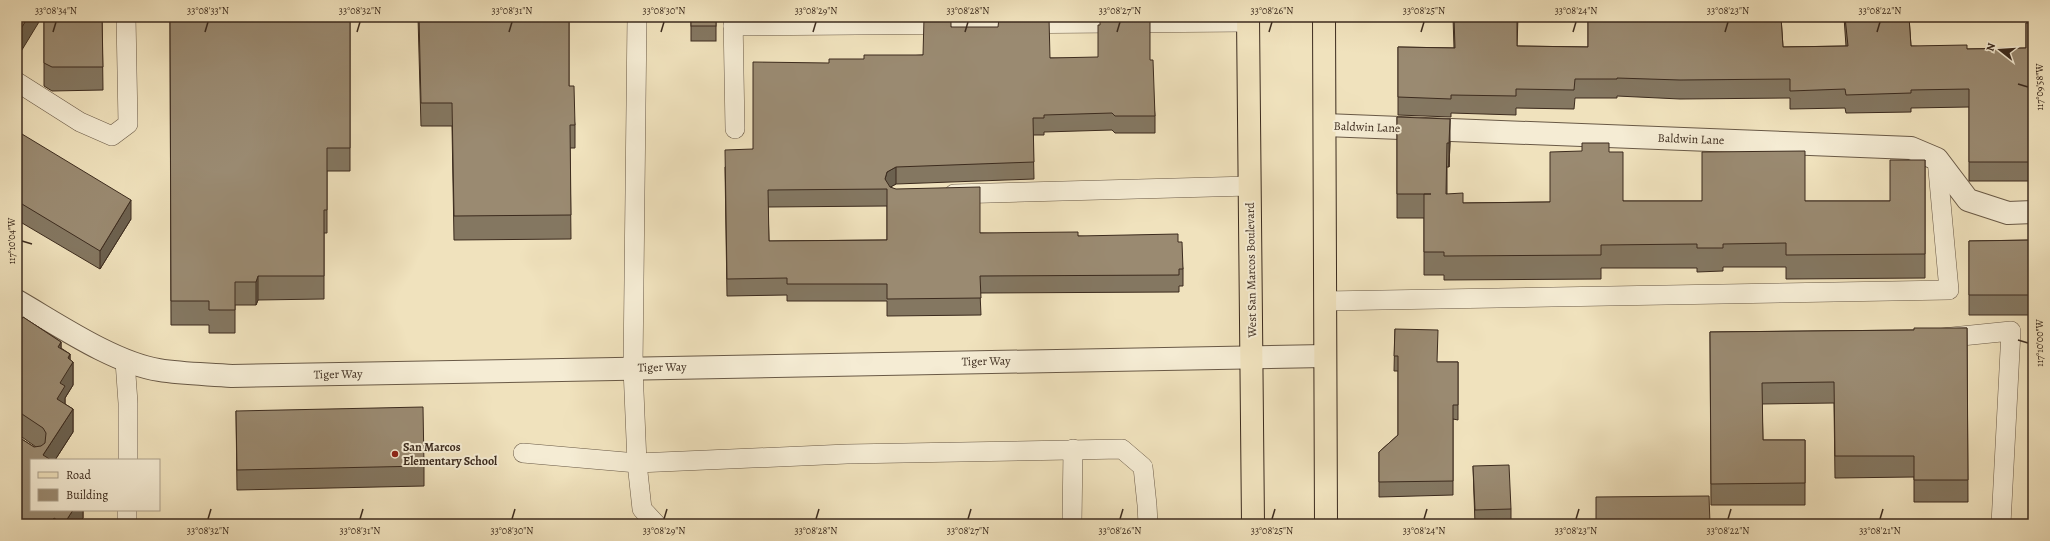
<svg xmlns="http://www.w3.org/2000/svg" width="2050" height="541" viewBox="0 0 2050 541" font-family="Alegreya,serif">
<style>
.lines{fill:none;stroke-linecap:round;stroke-linejoin:round}
.service-casing{stroke:#695946;stroke-width:20}
.minor-casing{stroke:#695946;stroke-width:24}
.tertiary-casing{stroke:#695946;stroke-width:24}
.primary-casing{stroke:#3c2b1e;stroke-width:24}
.service{stroke:#f5ecd4;stroke-width:19}
.minor{stroke:#f5ecd4;stroke-width:22}
.tertiary{stroke:#f5ecd4;stroke-width:22}
.primary{stroke:#f0e2bd;stroke-width:22}
.wall{fill:#847761;stroke:#3c2b1e;fill-rule:evenodd}
.shaded-wall{fill:#6c614f;stroke:#3c2b1e}
.building{fill:#9a8a71;stroke:#3c2b1e;fill-rule:evenodd}
.ticks{fill:none;stroke:#3c2b1e;stroke-width:1.5}
.poi-dot{fill:#8f2418;stroke:#f5ecd4;stroke-width:1.5}
.labels{text-anchor:middle;stroke-width:4;stroke-linejoin:round;paint-order:stroke}
.street-label{font-size:12px;fill:#3c2b1e;stroke:#f5ecd4}
.poi-label{font-size:12px;font-weight:bold;fill:#3c2b1e;stroke:#f5ecd4;text-anchor:start}
.neatline{fill:none;stroke:#3c2b1e;stroke-width:1.5}
.ticks-label{font-size:10px;text-anchor:middle;fill:#3c2b1e}
</style>
<rect width="100%" height="100%" fill="#f0e2bd"/>
<filter id="stains"><feTurbulence type="fractalNoise" baseFrequency=".005" numOctaves="4"/><feColorMatrix values="0 0 0 0 .2 0 0 0 0 .09 0 0 0 0 .02 0 0 0 .5 -.17"/></filter>
<radialGradient id="worn" r=".72"><stop offset=".6" stop-color="#630" stop-opacity="0"/><stop offset="1" stop-color="#630" stop-opacity=".3"/></radialGradient>
<g class="lines">
<defs>
<g id="service">
<polyline points="637,17 633,368 637,463 642,509 656,524"/>
<polyline points="733,17 735,129"/>
<polyline points="733,26 1248,22"/>
<polyline points="17,82 80,122 112,136 128,124 126,17"/>
<polyline points="954,194 1250,186"/>
<polyline points="1325,301 1949,290 1937,159"/>
<polyline points="1942,338 2011,331 2001,524"/>
<polyline points="125,361 128,403 128,460"/>
<polyline points="523,453 637,463 847,454 1122,449 1143,467 1147,505 1148,524"/>
<polyline points="127,524 127,510"/>
<polyline points="1072,524 1073,449"/>
</g>
<polyline id="minor" points="1325,125 1911,148 1937,159 1968,200 2008,213 2033,212"/>
<path id="tertiary" d="M17 301C57 324 114 363 159 370 183 374 208 374 232 376L1325 356"/>
<g id="primary">
<polyline points="1248,17 1253,524"/>
<polyline points="1324,17 1326,524"/>
</g>
</defs>
<use href="#service" class="service-casing"/>
<use href="#minor" class="minor-casing"/>
<use href="#tertiary" class="tertiary-casing"/>
<use href="#primary" class="primary-casing"/>
<use href="#service" class="service"/>
<use href="#minor" class="minor"/>
<use href="#tertiary" class="tertiary"/>
<use href="#primary" class="primary"/>
</g>
<g class="wall">
<polygon points="44,17 102,17 103,90 52,91 44,86"/>
<polygon points="170,17 350,17 350,171 327,171 327,233 324,233 324,299 258,300 256,305 235,305 235,333 209,333 209,325 171,325"/>
<polygon points="418,17 569,17 569,86 575,125 575,148 570,148 571,239 454,240 452,126 421,126"/>
<rect x="691" y="17" width="25" height="24"/>
<polygon points="1453,17 1518,17 1517,46 1588,47 1588,17 1799,17 1781,17 1783,47 1846,46 1844,17 1909,17 1911,46 1967,49 2026,48 2026,23 2033,23 2033,181 1969,181 1969,107 1911,108 1911,112 1846,113 1845,108 1790,109 1790,98 1680,99 1617,96 1617,98 1575,98 1574,109 1516,108 1516,115 1451,113 1451,117 1398,115 1398,47 1454,48"/>
<path d="M951 27 1050 58 1150 60 1155 116V133H1115L1112 130 1044 132V135H1033L1034 179 896 184 890 187 980 233 1078 236 1178 242 1183 269V286H1179V292L980 293 981 315 887 316V301H787V295L727 296 725 167 753 149 864 59 923 55ZM887 206V240L769 241 768 207Z"/>
<polygon points="1397,117 1450,142 1449,167 1447,167 1447,194 1463,203 1550,202 1609,152 1623,201 1890,201 1925,160 1925,278 1786,279 1786,267 1723,267 1723,271 1697,272 1697,268 1601,268 1601,279 1444,280 1444,275 1424,275 1424,218 1397,218"/>
<polygon points="17,131 131,219 100,269 17,220"/>
<polygon points="2033,240 2033,315 1969,315 1969,241"/>
<polygon points="23,317 61,342 61,348 70,354 70,360 73,362 73,385 65,398 65,404 73,409 73,432 55,460 31,460 31,510 83,510 83,518 79,524 17,524 17,436 34,447 36,447 19,435 17,435 17,321 19,323"/>
<polygon points="1967,328 1968,502 1914,502 1914,477 1835,478 1834,403 1762,404 1763,440 1805,440 1805,505 1711,505 1710,332 1914,330"/>
<polygon points="1395,329 1437,362 1458,362 1458,420 1453,419 1453,495 1379,497 1379,452 1398,435 1398,371 1394,371"/>
<polygon points="236,411 424,466 424,486 237,490"/>
<polygon points="1473,466 1511,509 1511,524 1475,524"/>
</g>
<g class="shaded-wall">
<polygon points="28,17 42,17 17,58 17,35"/>
<polygon points="1450,119 1450,142 1449,167 1449,143"/>
<polygon points="896,167 896,184 887,189 885,179 887,172"/>
<polygon points="131,200 131,219 100,269 100,251"/>
<polygon points="258,276 258,300 256,305 256,282"/>
<polygon points="61,342 61,365 58,347"/>
<polygon points="70,354 70,367 73,362 73,385 65,398 65,410 57,399 60,383 68,358"/>
<polygon points="73,409 73,432 55,460 43,460 43,455"/>
<polygon points="73,510 83,510 83,518 79,524 64,524"/>
<polygon points="54,518 54,524 50,524"/>
</g>
<g class="building">
<polygon points="17,17 28,17 17,35"/>
<polygon points="44,17 102,17 103,67 52,67 44,63"/>
<polygon points="170,17 350,17 350,148 327,148 327,210 324,210 324,276 258,276 256,282 235,282 235,310 209,310 209,301 171,301"/>
<polygon points="419,17 569,17 569,86 574,86 575,125 570,125 571,215 454,216 452,103 421,103"/>
<rect x="691" y="17" width="25" height="9"/>
<path d="M1100 17H1150V60H1153L1155 116H1115L1112 113 1044 115V118H1033L1034 162 896 167 887 172 885 179 890 187 896 189 980 187V233L1078 232V236L1178 234V242H1182L1183 269H1179V275L980 276 981 298 887 299V284H787V278L727 279 725 150 753 149V62L829 63V59H864V55H923L924 18H951V27H998L999 18H1049L1050 58 1098 57V25H1100ZM887 189V240L769 241 768 190Z"/>
<polygon points="1454,17 1517,17 1517,46 1588,47 1588,17 1781,17 1783,47 1848,46 1845,17 1909,17 1911,46 1967,45 1967,49 2026,48 2026,23 2033,23 2033,162 1969,162 1969,89 1911,90 1911,93 1846,95 1845,89 1790,91 1790,79 1680,80 1617,78 1617,79 1575,79 1574,90 1516,89 1516,96 1451,95 1451,99 1398,97 1398,47 1455,48"/>
<polygon points="1397,117 1450,119 1449,143 1447,143 1446,194 1463,193 1463,203 1550,202 1550,152 1582,151 1582,143 1609,143 1609,152 1623,152 1623,201 1702,201 1702,152 1805,151 1805,201 1890,201 1890,160 1925,160 1925,254 1786,255 1786,243 1723,244 1723,248 1697,248 1697,244 1601,245 1601,255 1444,256 1444,252 1424,252 1424,194 1431,194 1397,194"/>
<polygon points="17,131 131,200 100,251 17,201"/>
<polygon points="2033,240 2033,295 1969,295 1969,241"/>
<polygon points="23,317 61,342 58,347 70,354 68,358 73,362 60,383 65,386 57,399 73,409 43,455 51,460 31,460 31,510 73,510 64,524 63,524 54,518 50,524 17,524 17,436 34,447 41,446 45,443 46,433 43,428 19,412 17,412 17,321 19,323"/>
<polygon points="1914,328 1967,328 1968,480 1914,480 1914,456 1835,456 1834,382 1762,383 1763,440 1805,440 1805,483 1711,484 1710,332 1914,330"/>
<polygon points="1395,329 1438,330 1437,362 1458,362 1458,405 1453,405 1453,481 1379,482 1379,452 1398,435 1398,356 1394,356"/>
<polygon points="423,407 424,466 237,470 236,411"/>
<polygon points="1509,465 1511,509 1475,510 1473,466"/>
<polygon points="1709,496 1710,524 1596,524 1596,497"/>
</g>
<path class="ticks" d="M53 32 56 22M205 32 208 22M357 32 360 22M509 32 512 22M661 32 664 22M813 32 816 22M965 32 968 22M1117 32 1120 22M1269 32 1272 22M1421 32 1424 22M1573 32 1576 22M1725 32 1728 22M1877 32 1880 22M2018 84 2028 87M22 241 32 244M2018 340 2028 343M208 519 211 509M360 519 363 509M512 519 515 509M664 519 667 509M816 519 819 509M968 519 971 509M1120 519 1123 509M1272 519 1275 509M1424 519 1427 509M1576 519 1579 509M1728 519 1731 509M1880 519 1883 509"/>
<circle class="poi-dot" cx="395" cy="454" r="4"/>
<g class="labels">
<g class="street-label">
<text transform="translate(1367 127) rotate(2)" y="4">Baldwin Lane</text>
<text transform="translate(1691 139) rotate(2)" y="4">Baldwin Lane</text>
<text transform="translate(1251 270) rotate(-91)" y="4">West San Marcos Boulevard</text>
<text transform="translate(986 361) rotate(-1)" y="4">Tiger Way</text>
<text transform="translate(662 367) rotate(-1)" y="4">Tiger Way</text>
<text transform="translate(338 374) rotate(-1)" y="4">Tiger Way</text>
</g>
<g class="poi-label">
<text x="403" y="451">San Marcos<tspan x="403" dy="14">Elementary School</tspan></text>
</g>
</g>
<rect width="2050" height="541" fill="none" stroke="#f0e2bd" stroke-width="44"/>
<rect x="30" y="459" width="130" height="52" fill="#f5ecd4" stroke="#ab9f8b"/>
<rect x="38" y="472" width="20" height="6" fill="#f0e2bd" stroke="#ab9f8b"/>
<text x="66" y="479" font-size="12" fill="#3c2b1e">Road</text>
<rect x="38" y="489" width="20" height="12" fill="#9a8a71" stroke="#ab9f8b"/>
<text x="66" y="499" font-size="12" fill="#3c2b1e">Building</text>
<g transform="translate(2000 50) rotate(287)" stroke="#f5ecd4" stroke-width="3" paint-order="stroke">
<path d="M0-3L7 15L0 10L-7 15Z" fill="#3c2b1e"/>
<text y="-6" font-size="11" font-weight="bold" text-anchor="middle" fill="#3c2b1e">N</text>
</g>
<rect x="22" y="22" width="2006" height="497" class="neatline"/>
<g class="ticks-label">
<text x="56" y="14">33°08'34"N</text>
<text x="208" y="14">33°08'33"N</text>
<text x="360" y="14">33°08'32"N</text>
<text x="512" y="14">33°08'31"N</text>
<text x="664" y="14">33°08'30"N</text>
<text x="816" y="14">33°08'29"N</text>
<text x="968" y="14">33°08'28"N</text>
<text x="1120" y="14">33°08'27"N</text>
<text x="1272" y="14">33°08'26"N</text>
<text x="1424" y="14">33°08'25"N</text>
<text x="1576" y="14">33°08'24"N</text>
<text x="1728" y="14">33°08'23"N</text>
<text x="1880" y="14">33°08'22"N</text>
<text transform="translate(2039 87) rotate(-90)" y="4">117°09'58"W</text>
<text transform="translate(11 241) rotate(-90)" y="4">117°10'04"W</text>
<text transform="translate(2039 343) rotate(-90)" y="4">117°10'00"W</text>
<text x="208" y="534">33°08'32"N</text>
<text x="360" y="534">33°08'31"N</text>
<text x="512" y="534">33°08'30"N</text>
<text x="664" y="534">33°08'29"N</text>
<text x="816" y="534">33°08'28"N</text>
<text x="968" y="534">33°08'27"N</text>
<text x="1120" y="534">33°08'26"N</text>
<text x="1272" y="534">33°08'25"N</text>
<text x="1424" y="534">33°08'24"N</text>
<text x="1576" y="534">33°08'23"N</text>
<text x="1728" y="534">33°08'22"N</text>
<text x="1880" y="534">33°08'21"N</text>
</g>
<rect width="100%" height="100%" filter="url(#stains)"/>
<rect width="100%" height="100%" fill="url(#worn)"/>
</svg>
